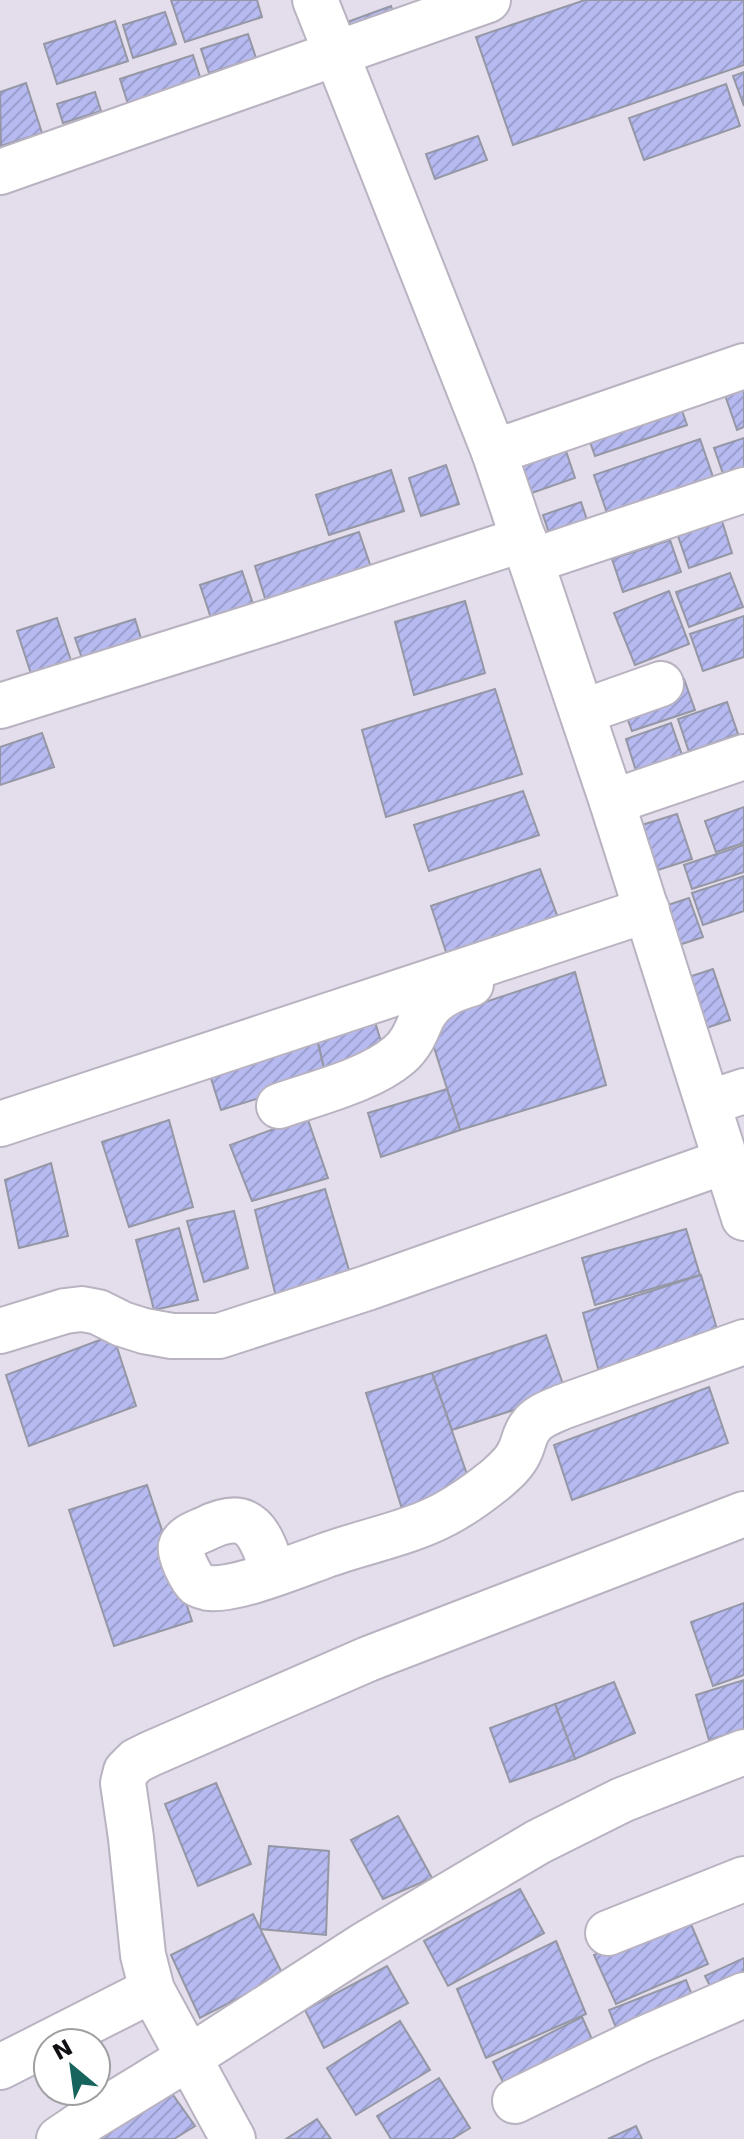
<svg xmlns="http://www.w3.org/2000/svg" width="744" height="2139" viewBox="0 0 744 2139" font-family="'DejaVu Sans',sans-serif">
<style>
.building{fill:url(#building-hatch);stroke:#9597a5;stroke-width:2}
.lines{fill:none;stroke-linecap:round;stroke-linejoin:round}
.minor-casing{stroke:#b9b3c1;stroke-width:48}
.minor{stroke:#fff;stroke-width:44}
</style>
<defs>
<pattern id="building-hatch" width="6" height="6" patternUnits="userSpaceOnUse" patternTransform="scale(2)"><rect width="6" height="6" fill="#b6baf1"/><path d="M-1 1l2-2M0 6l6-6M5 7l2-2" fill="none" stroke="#9b9fce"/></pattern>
</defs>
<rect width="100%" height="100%" fill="#e3ddec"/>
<g class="building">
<polygon points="171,0 257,0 262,17 185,42"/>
<polygon points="585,0 744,0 744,65 513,145 476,37"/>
<polygon points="391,6 399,29 355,44 347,22"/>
<polygon points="165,12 176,44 133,58 123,25"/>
<polygon points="115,21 128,61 57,84 44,44"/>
<polygon points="248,34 256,58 209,73 201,49"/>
<polygon points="193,55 201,80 128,104 120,79"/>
<polygon points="744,72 744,106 733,76"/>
<polygon points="26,83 42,133 1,146 0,92"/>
<polygon points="726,84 740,126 644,160 629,118"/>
<polygon points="95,92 101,111 63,123 57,104"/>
<polygon points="478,136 487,160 435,179 426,154"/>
<polygon points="744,385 744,427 737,430 724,392"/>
<polygon points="675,390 687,425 595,456 583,422"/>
<polygon points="744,438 744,480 727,485 714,448"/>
<polygon points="700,439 713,477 607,513 594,475"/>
<polygon points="566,451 575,478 526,495 517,468"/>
<polygon points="446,465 459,504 421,516 409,478"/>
<polygon points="391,470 404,511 329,535 316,495"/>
<polygon points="581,502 591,532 553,545 543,515"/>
<polygon points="722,521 732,553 689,568 678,536"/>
<polygon points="359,532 374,576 269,611 255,566"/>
<polygon points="670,540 681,572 623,592 612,559"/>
<polygon points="242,571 257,616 215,630 200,585"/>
<polygon points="730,573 743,607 689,627 676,592"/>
<polygon points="669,591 689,644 635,665 614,613"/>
<polygon points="465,601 485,673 414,695 395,622"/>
<polygon points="744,616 744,657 703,671 690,634"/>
<polygon points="57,618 76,676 36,689 17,631"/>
<polygon points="135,619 144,648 85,667 75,638"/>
<polygon points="684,679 695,710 632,731 621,701"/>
<polygon points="495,689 522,774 386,817 362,730"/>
<polygon points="727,702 738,734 689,752 678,719"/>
<polygon points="671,723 682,755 636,771 626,739"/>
<polygon points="42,733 54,767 0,785 0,747"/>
<polygon points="523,791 539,835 429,871 414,825"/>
<polygon points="744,807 744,843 716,852 705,821"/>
<polygon points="677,814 692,859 658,870 642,825"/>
<polygon points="744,845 744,872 692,889 684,865"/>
<polygon points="540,869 558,918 447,955 431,906"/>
<polygon points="744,876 744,911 703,925 692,893"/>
<polygon points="689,898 703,937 679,945 665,906"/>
<polygon points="713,969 730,1020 700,1030 683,979"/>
<polygon points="575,972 606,1085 460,1130 426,1022"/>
<polygon points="375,1022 387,1061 326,1077 317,1039"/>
<polygon points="317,1039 326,1077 221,1110 209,1072"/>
<polygon points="447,1089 460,1130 381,1157 368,1113"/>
<polygon points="307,1117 328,1178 252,1201 230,1145"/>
<polygon points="169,1120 193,1207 129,1227 102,1142"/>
<polygon points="51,1163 68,1236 19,1248 5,1180"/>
<polygon points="325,1189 351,1277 277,1301 255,1210"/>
<polygon points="234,1211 248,1268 204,1282 187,1221"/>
<polygon points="179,1228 198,1300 154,1310 136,1240"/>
<polygon points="686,1229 700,1275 595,1305 582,1258"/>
<polygon points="701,1275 722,1346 602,1383 583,1313"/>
<polygon points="113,1335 136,1406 29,1446 6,1375"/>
<polygon points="546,1335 566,1393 452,1430 432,1373"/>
<polygon points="432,1373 471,1486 402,1509 366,1393"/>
<polygon points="709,1387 728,1443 572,1500 554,1445"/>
<polygon points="147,1485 192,1621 114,1646 69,1510"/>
<polygon points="744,1603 744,1675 713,1686 691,1622"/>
<polygon points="744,1680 744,1729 709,1740 696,1695"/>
<polygon points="614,1682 635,1733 575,1759 555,1704"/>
<polygon points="555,1704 575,1759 510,1782 490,1728"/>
<polygon points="216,1783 251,1864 198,1886 165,1804"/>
<polygon points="398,1816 432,1878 383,1899 351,1840"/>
<polygon points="269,1846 329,1851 326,1935 260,1929"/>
<polygon points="520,1889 544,1933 448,1986 424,1941"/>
<polygon points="253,1914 283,1975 200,2018 171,1955"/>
<polygon points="687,1915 708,1964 616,2004 594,1955"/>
<polygon points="556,1941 586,2014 486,2058 457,1989"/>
<polygon points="744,1958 744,1990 718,2002 705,1976"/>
<polygon points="387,1966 408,2003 324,2048 305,2010"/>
<polygon points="686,1980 699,2013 622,2043 609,2010"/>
<polygon points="582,2017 600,2057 512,2100 493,2062"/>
<polygon points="400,2021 430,2070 356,2115 327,2068"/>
<polygon points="439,2078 470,2128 452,2139 391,2139 377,2116"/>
<polygon points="166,2085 195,2126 174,2139 102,2139 97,2131"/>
<polygon points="317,2119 331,2139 286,2139"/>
<polygon points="636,2126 642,2139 608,2139"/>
</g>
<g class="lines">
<defs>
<g id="minor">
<polyline points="315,0 494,452 612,802 744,1218"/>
<polyline points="0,172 488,0"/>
<polyline points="494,452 744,366"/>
<polyline points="532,561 744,490"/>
<polyline points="0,706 272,621 524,539"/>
<polyline points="582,712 661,684"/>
<polyline points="612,802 744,757"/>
<polyline points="708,1103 744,1091"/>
<path d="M279 1106C316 1093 370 1080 399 1055 411 1045 416 1032 422 1018 432 998 450 990 471 984"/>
<polyline points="0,1124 647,910"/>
<polyline points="0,1331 65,1311 82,1309 98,1312 122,1324 144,1331 172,1336 219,1336 367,1288 726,1161"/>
<path d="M274 1574C261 1535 252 1505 205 1529 196 1533 184 1537 181 1546 178 1552 191 1579 197 1584 200 1586 205 1587 208 1588 236 1591 296 1566 324 1556 362 1542 410 1533 445 1514 462 1505 480 1492 495 1480 503 1473 514 1464 519 1453 524 1444 524 1434 531 1426 538 1416 551 1412 562 1407L744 1342"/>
<polyline points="608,1933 744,1879"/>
<polyline points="0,2067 152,1990"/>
<polyline points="515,2101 641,2040 744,1995"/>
<polyline points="59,2139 87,2120 190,2057 364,1945 538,1842 622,1800 744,1752"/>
<polyline points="233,2139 152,1990 143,1955 131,1838 123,1783 126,1771 136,1761 150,1754 368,1659 744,1514"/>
</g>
</defs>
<use href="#minor" class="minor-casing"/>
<use href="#minor" class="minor"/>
</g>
<g transform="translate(72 2067) rotate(331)"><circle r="38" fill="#ffffff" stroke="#a09fa1" stroke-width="2"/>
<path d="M0-6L14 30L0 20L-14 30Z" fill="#17645f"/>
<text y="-12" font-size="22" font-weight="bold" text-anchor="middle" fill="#110f14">N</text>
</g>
</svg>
